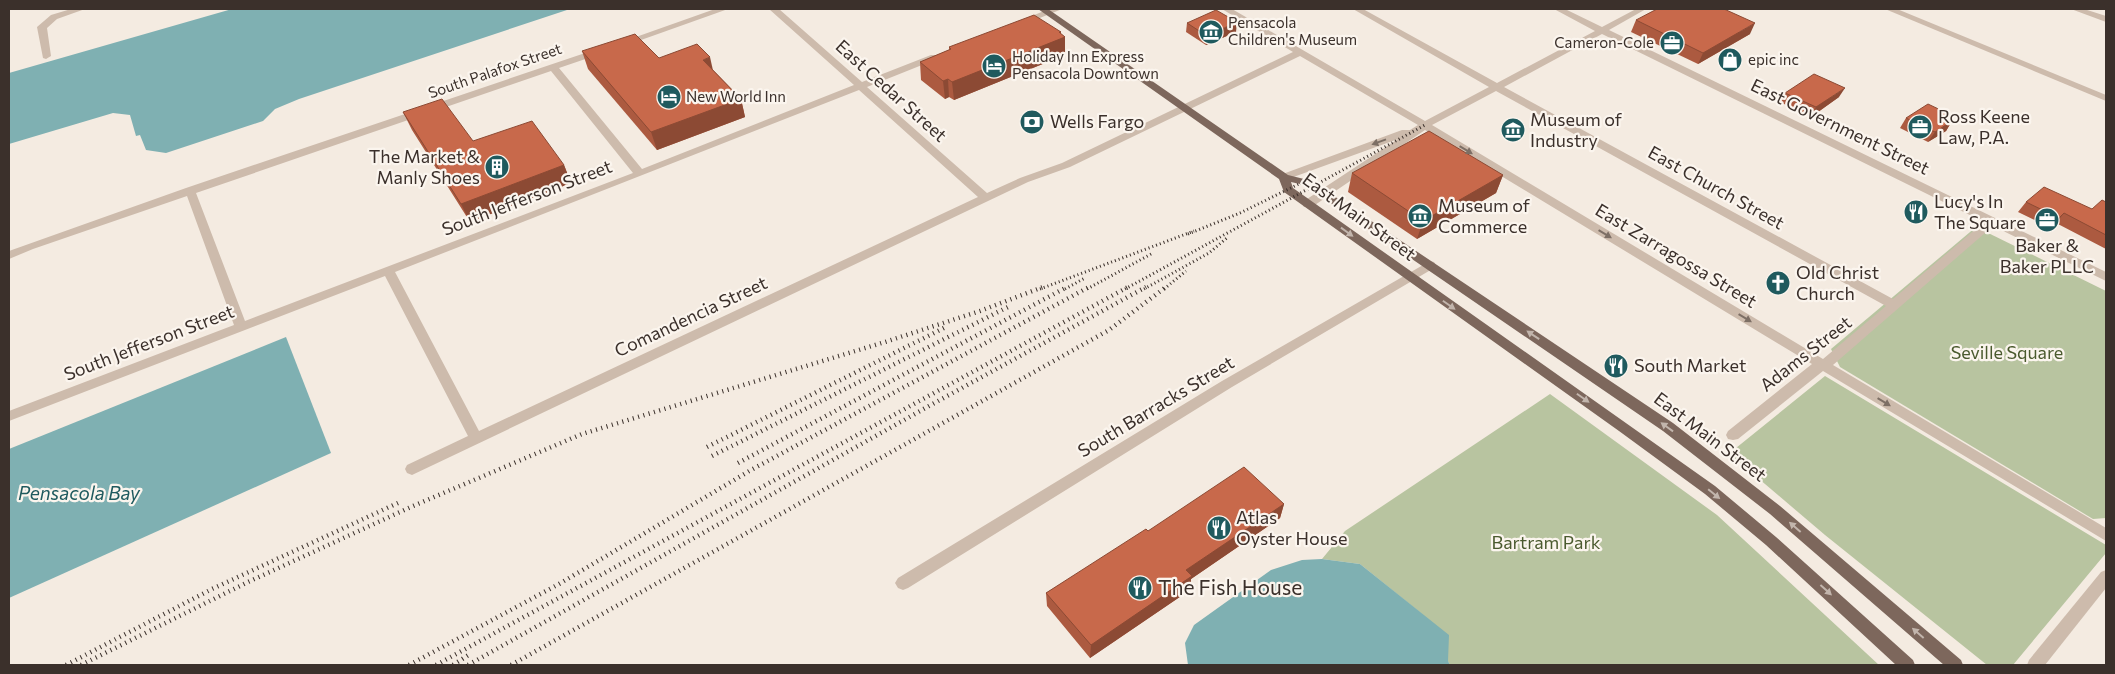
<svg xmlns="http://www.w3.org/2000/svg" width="2115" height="674" viewBox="0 0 2115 674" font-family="Commissioner,sans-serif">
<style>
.green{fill:#b8c4a0}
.water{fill:#7fb0b2}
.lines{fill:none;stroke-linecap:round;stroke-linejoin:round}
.minor{fill:#cdbbac;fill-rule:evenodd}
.major{fill:#7d675c;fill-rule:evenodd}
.rail-far1{stroke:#3b302b;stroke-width:3;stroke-dasharray:1 3;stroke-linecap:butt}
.rail{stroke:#3b302b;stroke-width:4.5;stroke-dasharray:1 4.5;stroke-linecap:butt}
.wall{fill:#ac5a40}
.shaded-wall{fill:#8c4a34}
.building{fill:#c8694b;stroke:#8c4a34}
.oneway{fill:#7d6f65}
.oneway2{fill:#c2b5ac}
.labels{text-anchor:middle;stroke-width:4.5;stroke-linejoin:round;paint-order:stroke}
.far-poi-label{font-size:15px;fill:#3b302b;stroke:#fbf5ee;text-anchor:start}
.far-street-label{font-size:15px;fill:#3b302b;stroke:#fbf5ee}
.street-label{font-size:18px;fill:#3b302b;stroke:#fbf5ee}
.poi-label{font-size:18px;fill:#3b302b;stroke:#fbf5ee;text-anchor:start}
.park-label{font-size:18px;fill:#4a5a2e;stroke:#fbf5ee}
.water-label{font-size:19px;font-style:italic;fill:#1f5a5e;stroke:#fbf5ee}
.near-poi-label{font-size:21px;fill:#3b302b;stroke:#fbf5ee;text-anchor:start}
</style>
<rect width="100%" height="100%" fill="#f4ebe1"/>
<g class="green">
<polygon points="1976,227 2106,291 2106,518 2093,519 1840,367 1831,349"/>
<polygon points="1825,376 2106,545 2106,553 2013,665 1987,665 1825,535 1725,450 1731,445 1736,448"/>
<polygon points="1550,394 1717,515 1879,665 1450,665 1422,614 1360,564 1322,559 1345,531"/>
</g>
<g class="water">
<polygon points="232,9 570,9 299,99 275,109 263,121 166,153 146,150 140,135 136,136 130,115 113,113 9,144 9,73"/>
<polygon points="286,337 331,453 9,598 9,449"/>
<polygon points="1322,559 1360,564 1449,635 1448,661 1450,665 1188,665 1185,643 1194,625 1271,570 1302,560"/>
</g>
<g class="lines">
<g class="minor">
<polygon points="71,9 85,9 57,19 47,28 51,56 46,59 43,58 37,27 51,15"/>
<polygon points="715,9 728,9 627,45 624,46 619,43"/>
<path d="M769 9H779L862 82 931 55H937V59L867 87 987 193 1020 178 1062 163 1293 52 1222 9H1232L1425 121 1489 87 1353 9H1363L1497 83 1595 31 1554 9H1565L1602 27 1636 9H1646L1609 30 2106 272V281L1993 226 1833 365 2106 528V541L1823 371 1738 439 1733 440 1728 439 1726 435 1728 431 1812 364 1425 130 1312 207H1304L1302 204 1304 201 1398 139 1288 179H1280L1279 177 1280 175 1402 130H1410L1418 125 1300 56 1070 167 1028 182 412 475 407 473 405 469 407 465 468 436 385 276 9 421V411L234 325 187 196 33 249 9 259V251L186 188 600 48 603 49V53L559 68 642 169 854 85ZM1602 34 1984 222 1893 299 1504 87ZM551 71 633 173 245 321 196 193ZM859 90 978 197 479 431 395 272ZM1496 91 1886 306 1823 359 1432 125Z"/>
<polygon points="1049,9 1062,9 1025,24 1022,25 1017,22"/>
<polygon points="1885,9 1897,9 2106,95 2106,101"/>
<polygon points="2071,9 2084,9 2106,16 2106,22"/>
<polygon points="1430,261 1434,262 1436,265 1434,268 1232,387 908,588 903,590 898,588 895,583 898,578 1222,381"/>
<polygon points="2106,570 2106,588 2045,665 2027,665 2029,660 2101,572"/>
</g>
<polygon class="major" points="1038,9 1048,9 1288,175 1308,180 1328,192 1673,423 1780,506 1961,660 1963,665 1944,665 1770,514 1663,431 1320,196 1300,184 1291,182 1293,188 1715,486 1776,537 1913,660 1915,665 1896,665 1766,545 1705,494 1619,431 1284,192 1279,179"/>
<g class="rail-far1">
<polyline points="1188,234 1240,213 1307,180"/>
<polyline points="1040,289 1194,231"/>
<polyline points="1065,289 1085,278"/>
<polyline points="1087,289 1153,253"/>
<polyline points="1125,289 1425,125"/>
<polyline points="1144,289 1209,253 1228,237"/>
<polyline points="1164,289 1186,271"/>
</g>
<g class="rail">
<polyline points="707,447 944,328"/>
<polyline points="712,456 1010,306"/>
<polyline points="738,463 1067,287"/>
<polyline points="66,665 212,589 400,502"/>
<polyline points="81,665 248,582 413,506 582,434 885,342 980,311 1043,287"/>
<polyline points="409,665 559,584 751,470 1089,287"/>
<polyline points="436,665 1128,287"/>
<polyline points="453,665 470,654"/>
<polyline points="468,665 929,406 1146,287"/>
<polyline points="511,665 1109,330 1166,287"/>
</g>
</g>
<g class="wall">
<polygon points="1636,20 1750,34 1698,64 1631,32"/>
<polygon points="1187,23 1236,32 1206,45 1186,32"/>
<polygon points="1061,32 1061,34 1065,37 1065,55 954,100 949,97 945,99 921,80 920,62 949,50 949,47"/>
<polygon points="582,51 713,70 741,99 745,117 657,150 588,69"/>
<polygon points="1785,93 1839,97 1811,117 1780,102"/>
<polygon points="403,112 473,141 564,165 571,183 470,222 412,130"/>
<polygon points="1906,118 1946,118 1952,121 1946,131 1928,142 1900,128"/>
<polygon points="1352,173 1503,175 1496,193 1417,239 1348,192"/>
<polygon points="2026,202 2092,209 2106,202 2106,249 2056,223 2051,228 2018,212"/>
<polygon points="1284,504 1280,518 1191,579 1190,590 1090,658 1047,606 1046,593 1148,531"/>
</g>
<g class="shaded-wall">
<polygon points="1237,22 1236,32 1206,45 1207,36"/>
<polygon points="1755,23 1750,34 1698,64 1703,53"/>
<polygon points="1061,32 1061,38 1065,37 1065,55 954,100 952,82"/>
<polygon points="710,57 714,75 703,60"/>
<polygon points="948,79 949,97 945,99 943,81"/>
<polygon points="1845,88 1839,97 1811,117 1816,107"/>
<polygon points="741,99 745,117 657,150 651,132"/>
<polygon points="1952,121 1946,131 1928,142 1935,132"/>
<polygon points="564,165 571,183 470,222 461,204"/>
<polygon points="1503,175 1496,193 1417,239 1423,221"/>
<polygon points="2064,213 2056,223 2051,228 2059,218"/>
<polygon points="1284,504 1280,518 1191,579 1190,590 1090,658 1091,645 1186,570"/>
</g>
<g class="building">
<polygon points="1657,9 1724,9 1755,23 1703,53 1636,20"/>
<polygon points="1216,10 1237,22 1207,36 1187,23"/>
<polygon points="1034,15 1061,32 1059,32 1065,37 952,82 948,79 943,81 920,62 951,49 949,47"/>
<polygon points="635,34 659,58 697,44 710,57 703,60 741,99 651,132 582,51"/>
<polygon points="1814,74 1845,88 1816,107 1785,93"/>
<polygon points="442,99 473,141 532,121 564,165 461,204 403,112"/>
<polygon points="1928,104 1949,114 1944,117 1952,121 1935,132 1906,118"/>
<polygon points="1429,131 1503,175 1423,221 1352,173"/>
<polygon points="2044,187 2092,209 2102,200 2106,202 2106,235 2064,213 2059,218 2026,202"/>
<polygon points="1244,467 1284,504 1186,570 1192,576 1091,645 1046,593 1146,529 1148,531"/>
</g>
<defs><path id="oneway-solid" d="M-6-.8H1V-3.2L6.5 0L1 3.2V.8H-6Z" transform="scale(1.25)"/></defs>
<g class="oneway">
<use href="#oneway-solid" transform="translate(1379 142) rotate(160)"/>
<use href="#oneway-solid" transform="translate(1466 150) rotate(31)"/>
<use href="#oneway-solid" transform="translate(1605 234) rotate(31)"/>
<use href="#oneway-solid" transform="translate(1745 318) rotate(31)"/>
<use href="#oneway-solid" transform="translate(1884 402) rotate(31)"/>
</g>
<g class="oneway2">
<use href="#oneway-solid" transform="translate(1347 232) rotate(36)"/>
<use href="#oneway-solid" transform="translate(1449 305) rotate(35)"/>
<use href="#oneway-solid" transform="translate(1533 335) rotate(-146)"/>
<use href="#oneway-solid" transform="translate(1583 398) rotate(35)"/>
<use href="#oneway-solid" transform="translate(1667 427) rotate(-144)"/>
<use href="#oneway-solid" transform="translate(1714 494) rotate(39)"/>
<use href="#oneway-solid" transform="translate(1795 527) rotate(-139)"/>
<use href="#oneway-solid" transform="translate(1826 590) rotate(42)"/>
<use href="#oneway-solid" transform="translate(1918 633) rotate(-139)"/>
</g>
<defs>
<symbol id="museum-disc" viewBox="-11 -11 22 22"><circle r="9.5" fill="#1f5a5e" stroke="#fbf5ee"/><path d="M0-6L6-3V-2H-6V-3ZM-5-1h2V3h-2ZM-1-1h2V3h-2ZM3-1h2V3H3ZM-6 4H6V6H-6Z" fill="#fff"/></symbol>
<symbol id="office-disc" viewBox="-11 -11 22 22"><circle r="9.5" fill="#1f5a5e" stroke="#fbf5ee"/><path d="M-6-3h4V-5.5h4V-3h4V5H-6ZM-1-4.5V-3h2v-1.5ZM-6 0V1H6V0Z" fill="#fff"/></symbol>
<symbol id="shop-disc" viewBox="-11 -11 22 22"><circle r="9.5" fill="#1f5a5e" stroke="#fbf5ee"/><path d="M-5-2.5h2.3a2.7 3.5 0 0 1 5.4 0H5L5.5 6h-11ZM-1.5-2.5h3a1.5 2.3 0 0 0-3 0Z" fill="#fff"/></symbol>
<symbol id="hotel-disc" viewBox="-11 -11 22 22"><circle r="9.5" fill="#1f5a5e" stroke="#fbf5ee"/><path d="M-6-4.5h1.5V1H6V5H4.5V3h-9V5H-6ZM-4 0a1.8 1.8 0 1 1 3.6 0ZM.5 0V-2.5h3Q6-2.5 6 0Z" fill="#fff"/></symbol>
<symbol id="bank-disc" viewBox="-11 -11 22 22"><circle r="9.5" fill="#1f5a5e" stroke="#fbf5ee"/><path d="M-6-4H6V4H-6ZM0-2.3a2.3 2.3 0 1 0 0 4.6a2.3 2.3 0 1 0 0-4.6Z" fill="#fff"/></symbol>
<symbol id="building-disc" viewBox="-11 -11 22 22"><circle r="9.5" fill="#1f5a5e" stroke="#fbf5ee"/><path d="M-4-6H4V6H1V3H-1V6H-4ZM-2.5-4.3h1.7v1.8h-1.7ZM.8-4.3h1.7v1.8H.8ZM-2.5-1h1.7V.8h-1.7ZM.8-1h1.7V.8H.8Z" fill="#fff"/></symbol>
<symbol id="restaurant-disc" viewBox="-11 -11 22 22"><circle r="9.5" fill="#1f5a5e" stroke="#fbf5ee"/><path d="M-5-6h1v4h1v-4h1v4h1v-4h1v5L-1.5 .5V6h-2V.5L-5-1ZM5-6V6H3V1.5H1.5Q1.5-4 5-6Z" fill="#fff"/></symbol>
<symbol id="church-disc" viewBox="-11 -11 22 22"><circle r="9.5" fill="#1f5a5e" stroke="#fbf5ee"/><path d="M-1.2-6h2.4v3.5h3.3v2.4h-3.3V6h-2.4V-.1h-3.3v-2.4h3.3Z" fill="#fff"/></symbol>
</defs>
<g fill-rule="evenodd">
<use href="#museum-disc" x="1197" y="18" width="28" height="28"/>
<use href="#office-disc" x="1658" y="29" width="28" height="28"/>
<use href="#shop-disc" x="1716" y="46" width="28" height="28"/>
<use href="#hotel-disc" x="980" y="52" width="28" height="28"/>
<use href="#hotel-disc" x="655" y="83" width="28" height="28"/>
<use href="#bank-disc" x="1018" y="108" width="28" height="28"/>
<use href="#office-disc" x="1906" y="113" width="28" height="28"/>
<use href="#museum-disc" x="1499" y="116" width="28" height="28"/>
<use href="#building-disc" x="483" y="153" width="28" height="28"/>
<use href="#restaurant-disc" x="1902" y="198" width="28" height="28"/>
<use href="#museum-disc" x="1406" y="202" width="28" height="28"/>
<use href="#office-disc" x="2033" y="206" width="28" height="28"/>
<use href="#church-disc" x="1764" y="269" width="28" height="28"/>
<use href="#restaurant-disc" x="1602" y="352" width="28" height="28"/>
<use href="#restaurant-disc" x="1205" y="514" width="28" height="28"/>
<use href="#restaurant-disc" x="1126" y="574" width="28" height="28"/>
</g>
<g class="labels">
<g class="far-poi-label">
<text x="1228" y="28">Pensacola<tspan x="1228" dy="17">Children's Museum</tspan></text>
<text x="1654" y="48" text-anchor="end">Cameron-Cole</text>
<text x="1012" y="62">Holiday Inn Express<tspan x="1012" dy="17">Pensacola Downtown</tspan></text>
<text x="1748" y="65">epic inc</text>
<text x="686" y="102">New World Inn</text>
</g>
<g class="far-street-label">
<text transform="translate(495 71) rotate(-19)" y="5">South Palafox Street</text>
</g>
<g class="street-label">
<text transform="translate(891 91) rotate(42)" y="6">East Cedar Street</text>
<text transform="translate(1840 127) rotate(26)" y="6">East Government Street</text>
<text transform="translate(1716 188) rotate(29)" y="6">East Church Street</text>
<text transform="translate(527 198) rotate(-21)" y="6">South Jefferson Street</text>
<text transform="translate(1359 217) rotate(36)" y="6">East Main Street</text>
<text transform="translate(1676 256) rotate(31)" y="6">East Zarragossa Street</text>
<text transform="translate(691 317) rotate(-25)" y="6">Comandencia Street</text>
<text transform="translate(149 343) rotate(-21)" y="6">South Jefferson Street</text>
<text transform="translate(1806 354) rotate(-38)" y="6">Adams Street</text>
<text transform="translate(1156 407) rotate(-31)" y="6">South Barracks Street</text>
<text transform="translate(1710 437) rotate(37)" y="6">East Main Street</text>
</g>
<g class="poi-label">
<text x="1938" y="123">Ross Keene<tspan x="1938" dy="21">Law, P.A.</tspan></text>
<text x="1530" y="126">Museum of<tspan x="1530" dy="21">Industry</tspan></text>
<text x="1050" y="128">Wells Fargo</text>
<text x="480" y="163" text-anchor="end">The Market &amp;<tspan x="480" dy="21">Manly Shoes</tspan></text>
<text x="1934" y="208">Lucy's In<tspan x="1934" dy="21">The Square</tspan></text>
<text x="1438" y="212">Museum of<tspan x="1438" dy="21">Commerce</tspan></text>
<text x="2047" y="252" text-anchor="middle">Baker &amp;<tspan x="2047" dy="21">Baker PLLC</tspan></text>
<text x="1796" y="279">Old Christ<tspan x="1796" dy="21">Church</tspan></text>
<text x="1634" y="372">South Market</text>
<text x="1236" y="524">Atlas<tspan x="1236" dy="21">Oyster House</tspan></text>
</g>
<g class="park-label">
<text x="2007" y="359">Seville Square</text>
<text x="1546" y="549">Bartram Park</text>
</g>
<g class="water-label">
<text x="79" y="500">Pensacola Bay</text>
</g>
<g class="near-poi-label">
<text x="1158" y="595">The Fish House</text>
</g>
</g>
<rect width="2115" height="674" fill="none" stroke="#3b302b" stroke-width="20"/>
</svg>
